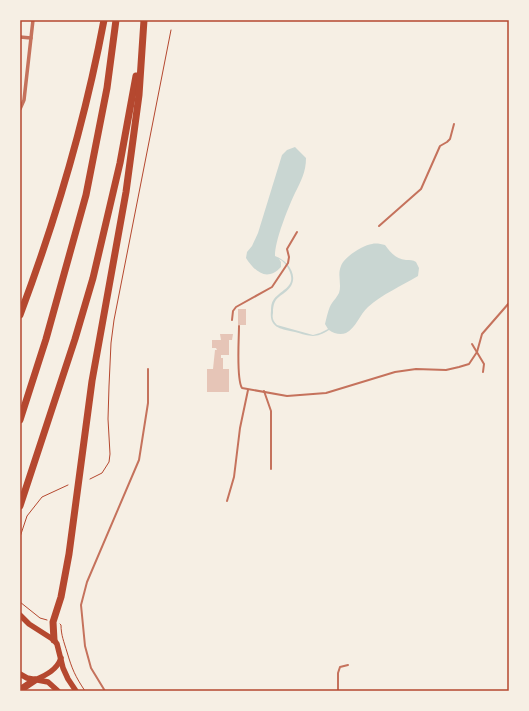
<svg xmlns="http://www.w3.org/2000/svg" width="529" height="711" viewBox="0 0 529 711" font-family="'Zilla Slab',serif">
<style>
.water{fill:#c9d6d2}
.building{fill:#e6c5b7}
.lines{fill:none;stroke-linecap:round;stroke-linejoin:round}
.path{stroke:#b5482f;stroke-width:1}
.service{stroke:#c5725c;stroke-width:2}
.minor{stroke:#c5725c;stroke-width:3.5}
.primary{stroke:#b5482f;stroke-width:5.5}
.motorway{stroke:#b5482f;stroke-width:7}
.neatline{fill:none;stroke:#b5482f;stroke-width:1.5}
</style>
<rect width="100%" height="100%" fill="#f6efe4"/>
<path class="water" d="M295 147 306 158C306 172 301 181 295 193 288 208 275 240 275 256 287 260 298 274 291 286 283 298 273 294 273 313 272 318 273 321 277 325L313 335 320 333 328 329 325 324C327 317 328 309 332 303 334 300 337 297 339 293 342 284 337 275 341 266 344 257 363 245 372 244 376 243 381 244 385 245 391 253 396 259 406 260 410 260 413 260 416 262L419 268 418 276C401 286 383 294 368 307 360 314 356 328 346 333 341 335 334 334 329 330 315 339 310 336 295 332 281 329 269 328 271 311 271 307 271 303 274 299 282 289 297 287 289 270 287 265 283 261 279 259L281 262V267C267 282 255 272 246 258L247 252 252 246 258 233 282 155 287 150Z"/>
<g class="building">
<rect x="238" y="309" width="8" height="16"/>
<polygon points="220,334 233,334 232,340 229,340 229,355 221,355 221,358 223,358 223,369 229,369 229,392 207,392 207,369 213,369 215,350 217,350 216,348 212,348 212,340 221,340"/>
</g>
<g class="lines">
<g class="path">
<polyline points="90,479 102,473 109,462 110,454 108,419 109,386 111,343 114,320 171,30"/>
<polyline points="20,537 27,516 42,497 68,485"/>
<polyline points="20,602 40,618 47,620"/>
<path d="M60 624 61 625C61 635 64 642 67 652 72 669 75 676 85 691"/>
<polyline points="34,691 41,691"/>
</g>
<g class="service">
<polyline points="379,226 421,189 440,146 447,142 450,139 454,124"/>
<polyline points="232,320 233,311 236,307 272,287 288,263 289,257 287,249 297,232"/>
<path d="M239 326C239 339 236 379 242 388L287 396 326 393 395 372 416 369 446 370 459 367 469 364 477 352 482 334 509 303"/>
<polyline points="472,344 484,364 483,372"/>
<polyline points="264,391 271,411 271,469"/>
<polyline points="227,501 234,477 240,428 248,390"/>
<polyline points="105,691 91,668 85,646 81,605 87,582 139,460 148,403 148,369"/>
<polyline points="338,691 338,673 340,667 348,665"/>
</g>
<g class="minor">
<polyline points="20,37 31,38"/>
<polyline points="20,109 24,100 33,20"/>
</g>
<g class="primary">
<polyline points="20,615 29,624 54,640 57,644 63,668 68,679 76,691"/>
<polyline points="20,674 27,678 48,682 58,691"/>
<path d="M35 680C46 675 57 670 61 658"/>
</g>
<g class="motorway">
<path d="M20 315C56 219 85 121 104 20"/>
<polyline points="20,420 46,339 86,195 107,88 116,20"/>
<polyline points="20,506 75,339 93,278 120,163 136,76"/>
<polyline points="54,640 53,622 61,597 69,554 92,381 126,192 139,95 144,20"/>
<polyline points="20,690 35,680"/>
</g>
</g>
<rect width="529" height="711" fill="none" stroke="#f6efe4" stroke-width="42"/>
<rect x="21" y="21" width="487" height="669" class="neatline"/>
</svg>
